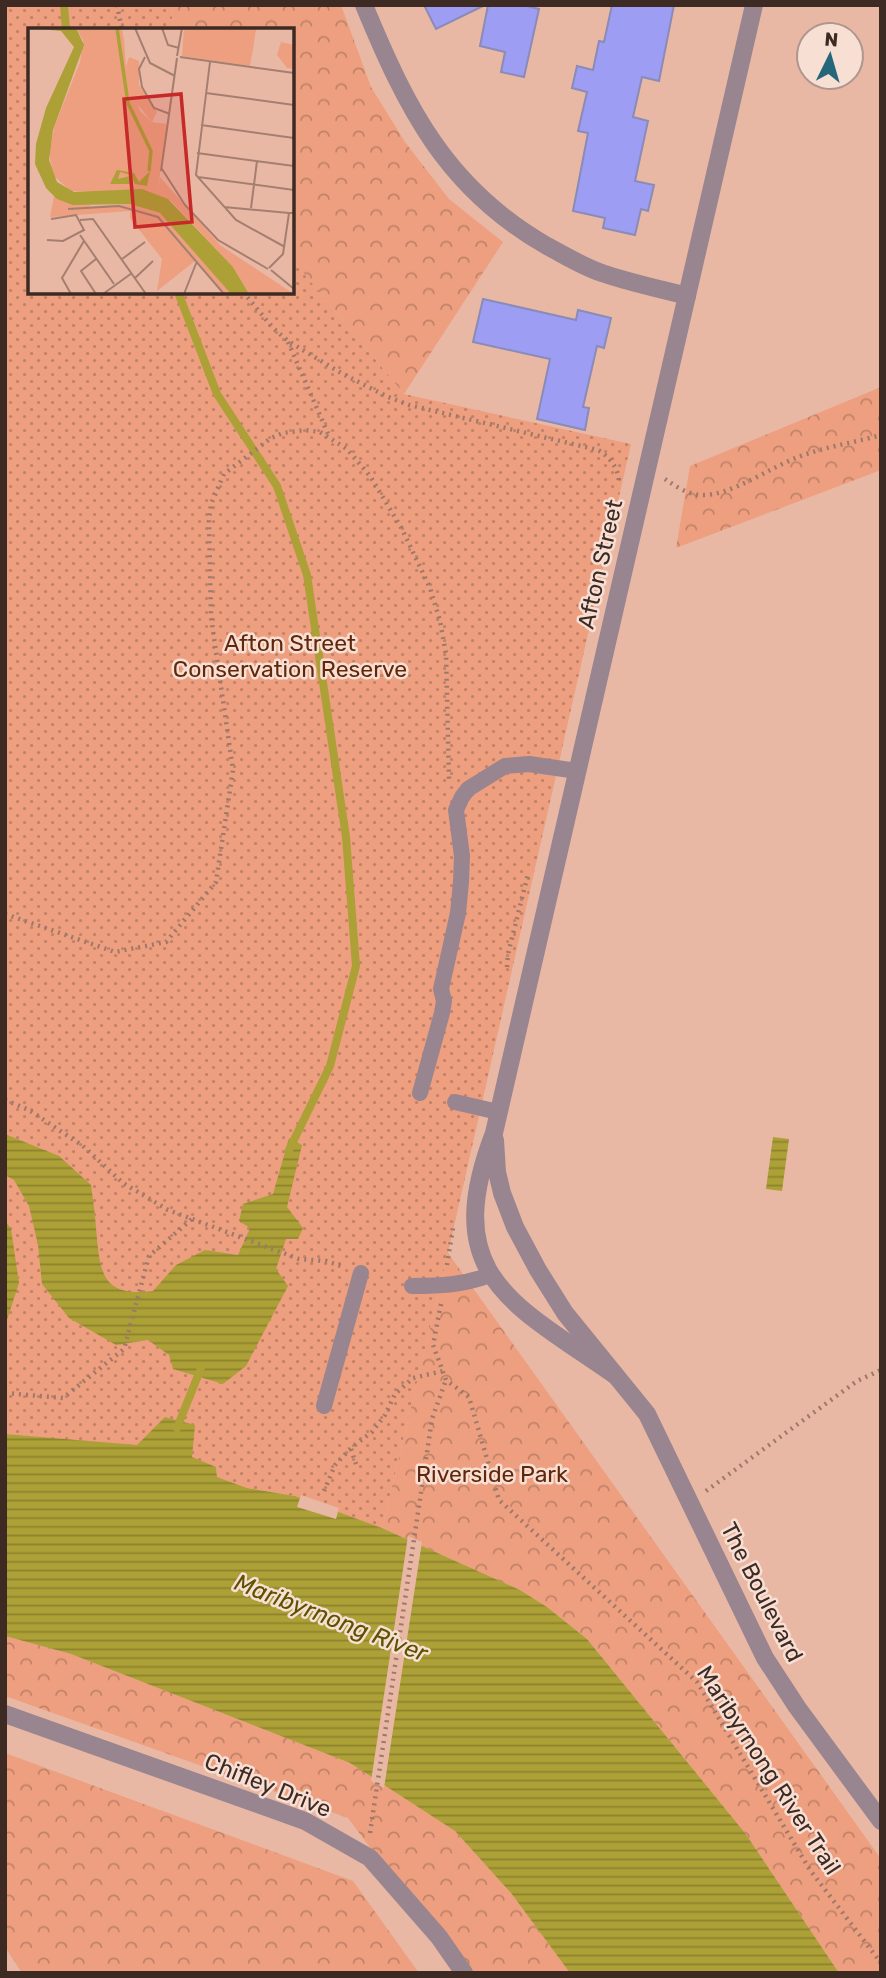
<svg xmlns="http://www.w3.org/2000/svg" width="886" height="1978" viewBox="0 0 886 1978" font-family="Rubik,sans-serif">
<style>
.grass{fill:url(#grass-dots)}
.park{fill:url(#park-crowns)}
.water{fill:url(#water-rules)}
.pier{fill:#e9b8a4}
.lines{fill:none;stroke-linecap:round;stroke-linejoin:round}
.stream{stroke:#aca037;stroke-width:8}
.building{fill:#9d9df3;stroke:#8a8bb6;stroke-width:2}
.path{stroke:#9d796b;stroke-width:4.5;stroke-dasharray:2 5;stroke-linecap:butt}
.lane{stroke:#988590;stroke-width:16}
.street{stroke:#988590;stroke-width:18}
.labels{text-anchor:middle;stroke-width:5;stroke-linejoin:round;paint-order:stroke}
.street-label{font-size:23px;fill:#3d2a23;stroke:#f8dfd4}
.park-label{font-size:23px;fill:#61270b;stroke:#f8dfd4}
.water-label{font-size:24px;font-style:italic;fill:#5c5300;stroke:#f8dfd4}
.inset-river{fill:none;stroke:#aca037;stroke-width:3.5}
.inset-road{fill:none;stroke:#a47f70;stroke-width:2}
.view{fill:#c72828;fill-opacity:0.15;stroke:#c72828;stroke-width:3.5}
.inset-edge{fill:none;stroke:#3d2a23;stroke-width:3.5}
</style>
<defs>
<pattern id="grass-dots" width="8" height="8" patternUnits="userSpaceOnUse" patternTransform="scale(1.75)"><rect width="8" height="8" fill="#ed9f7f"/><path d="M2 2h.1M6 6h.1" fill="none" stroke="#c18268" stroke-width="1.8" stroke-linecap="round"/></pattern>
<pattern id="park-crowns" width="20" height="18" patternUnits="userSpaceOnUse" patternTransform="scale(1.75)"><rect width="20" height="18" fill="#ed9f7f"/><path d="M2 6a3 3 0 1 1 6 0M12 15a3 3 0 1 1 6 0" fill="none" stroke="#c18268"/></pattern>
<pattern id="water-rules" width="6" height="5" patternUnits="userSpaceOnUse" patternTransform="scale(1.75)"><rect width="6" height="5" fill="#aca037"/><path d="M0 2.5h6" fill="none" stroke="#8d832e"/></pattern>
</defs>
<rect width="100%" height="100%" fill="#e9b8a4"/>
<polygon class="grass" points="5,5 170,5 174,30 30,30 30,292 292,292 292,259 404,394 631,444 448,1253 382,1528 295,1496 247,1488 217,1477 216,1467 138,1446 5,1434"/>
<g class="park">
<polygon points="170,5 341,5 371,87 405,142 449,199 503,242 404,394 292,259 292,30 174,30"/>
<polygon points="881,387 881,470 676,548 690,466"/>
<polygon points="448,1253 881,1859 881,1973 839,1973 745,1833 587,1639 547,1607 520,1590 382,1528"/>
<polygon points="5,1636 71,1654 350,1763 455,1831 511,1893 570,1973 464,1973 348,1818 5,1696"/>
<polygon points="5,1753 353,1881 419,1973 22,1973 5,1947"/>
</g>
<g class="water">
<path d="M5 1134 59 1156 91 1185C93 1199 95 1214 96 1228 100 1270 100 1298 153 1291L176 1265 205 1250 238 1255 250 1228 239 1221 243 1204 273 1194 289 1138 302 1145 287 1207 303 1228 298 1239H286L276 1269 288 1286 246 1366 223 1384 173 1369 169 1355 148 1340 116 1345 69 1318 42 1284 38 1245 29 1206 14 1180 5 1175Z"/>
<polygon points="773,1137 789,1139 782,1191 766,1189"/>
<polygon points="5,1220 11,1229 19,1283 5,1326"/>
<polygon points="165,1417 195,1425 192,1457 216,1467 217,1477 247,1488 295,1496 382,1528 520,1590 547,1607 587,1639 745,1833 839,1973 570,1973 511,1893 455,1831 350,1763 71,1654 5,1636 5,1434 137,1445"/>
</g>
<g class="pier">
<polygon points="301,1495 339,1508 336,1519 297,1507"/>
<polygon points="408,1536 422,1542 384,1788 371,1781"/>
</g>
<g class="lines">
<g class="stream">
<polyline points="64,5 66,30"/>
<polyline points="178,292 217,394 277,486 307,575 346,837 356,966 330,1066 289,1150"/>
<polyline points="177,1428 201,1368"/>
</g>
</g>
<g class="building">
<polygon points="424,5 485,5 436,29"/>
<polygon points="488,5 523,5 539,9 524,77 501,72 505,52 480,46"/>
<polygon points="612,5 674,5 659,81 642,77 633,117 648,121 635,181 654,185 648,211 641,209 635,235 603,228 605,218 573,211 588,133 578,131 587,92 572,88 577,66 593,70 599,41 604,42"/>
<polygon points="483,299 576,320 578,310 611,318 604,348 597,346 583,407 589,408 585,430 537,419 550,359 473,342"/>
</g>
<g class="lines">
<g class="path">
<polyline points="117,5 122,30"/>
<path d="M243 292 273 328 288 341 341 373 388 397 409 405 598 450C610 457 619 469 619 483"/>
<polyline points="288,342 329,436"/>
<path d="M665 479C675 486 687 494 700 495 729 497 769 468 796 458 823 447 853 443 881 435"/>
<polyline points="5,914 115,952 166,942 216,882 233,770 211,617 209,521 211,504 224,474 271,438 283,433 305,430 320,432 347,449 370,476 402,529 430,588 440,621 446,654 449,780"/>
<polyline points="507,967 508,954 528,874"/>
<polyline points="5,1100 29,1110 83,1146 123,1183 168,1210 299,1259 326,1261 341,1266"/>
<polyline points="447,1265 453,1228"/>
<polyline points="441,1304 433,1345 446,1380 469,1397 499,1500 697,1682 810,1870 881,1963"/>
<polyline points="5,1393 63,1398 124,1349 149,1256 192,1219"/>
<polyline points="351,1449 356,1464"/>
<polyline points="324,1491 335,1465 351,1448 372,1432 385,1415 395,1394 413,1378 443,1371"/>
<polyline points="706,1491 857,1381 881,1370"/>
<polyline points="370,1833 432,1419 446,1380"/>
</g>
<g class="lane">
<polyline points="420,1093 442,1013 444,1001 441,989 458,913 461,882 462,856 456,810 462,797 468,789 505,766 529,764 577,771"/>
<polyline points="455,1102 498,1112"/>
<path d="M412 1286C440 1286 463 1285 490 1275"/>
<polyline points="324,1406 361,1273"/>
</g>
<g class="street">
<path d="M364 5C407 109 446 188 547 246 566 256 585 268 605 274 632 283 660 289 687 296"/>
<polyline points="495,1140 497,1172 502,1193 515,1227 538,1270 565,1313 647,1414 765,1658 797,1707 881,1821"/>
<path d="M616 1376C512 1303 439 1276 494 1133L754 5"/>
<polyline points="5,1714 305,1821 370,1858 439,1937 464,1973"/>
</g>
</g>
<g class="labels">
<g class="street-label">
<text transform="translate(600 564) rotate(-77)" y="8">Afton Street</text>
<text transform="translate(762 1592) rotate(63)" y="8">The Boulevard</text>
<text transform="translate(769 1770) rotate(57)" y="8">Maribyrnong River Trail</text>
<text transform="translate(268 1785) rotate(22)" y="8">Chifley Drive</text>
</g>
<g class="park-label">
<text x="290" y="651">Afton Street<tspan x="290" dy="26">Conservation Reserve</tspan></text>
<text x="492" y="1482">Riverside Park</text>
</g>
<g class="water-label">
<text transform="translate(331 1618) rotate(21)" y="8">Maribyrnong River</text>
</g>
</g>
<g transform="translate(28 28)">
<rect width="266" height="266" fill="#e9b8a4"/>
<path d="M64 5 74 12H96L98 39 112 83 124 94 139 96 129 167 43 163 25 147 21 125 27 97 52 34 55 12Z" fill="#ed9f7f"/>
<path d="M48 0H94L96 12H74L64 5 55 12ZM156 0H228L222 38 154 28ZM101 29 111 33V57L129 84 124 94 107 73 98 39ZM132 149 192 217 266 266H221L205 239 143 173 129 167ZM26 168 64 178 102 176 135 186 203 266H197L129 190 167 233 129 263 134 231 102 190V183L22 189Z" fill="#ed9f7f"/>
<path d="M163 0H199L202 16 184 28 169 25 159 10ZM210 0H228L224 28 207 26ZM253 14 266 17V41L259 40 249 27Z" fill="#ed9f7f"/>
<path d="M0 0H48L56 17 25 102 21 132 29 154 46 164 114 161 140 171 205 239 221 266H203L132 185 102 176 45 177 29 171 18 160 7 136 8 116 18 80 46 19 33 3ZM89 142 106 145 111 154 122 143 119 158 107 156 103 147 92 144 90 151 102 148 103 156H82Z" fill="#aca037"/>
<path class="inset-river" d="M89 0 100 75 123 123 121 143"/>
<path class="inset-road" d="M107 0 122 35 147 48M134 0 140 17 151 20M149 28 154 0M117 29 111 41 114 59 126 80 142 86M152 29 266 45M182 34 168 147 208 192 257 219M178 65 266 77M173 97 266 110M169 125 266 138M134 141 157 177 190 212 240 241M133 143 149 30M170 149 266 162M196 179 261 185M223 180 229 133M40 181 91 178 130 189 196 266M52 192 65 191 118 266M52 207 86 256M19 212 35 213 56 202 48 187 23 191M68 231 53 243 68 266M94 231 117 214M241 240 255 226 261 185H266M243 242 266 261M107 250 125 233M43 266 34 250 56 213M75 266 104 245M156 266 169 233"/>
<path class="view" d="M153 66 164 194 107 199 96 71Z"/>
<rect width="266" height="266" class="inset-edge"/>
</g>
<rect width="886" height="1978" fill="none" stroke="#3d2a23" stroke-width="14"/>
<g transform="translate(830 56) rotate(5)"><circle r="33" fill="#f8dfd4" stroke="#ad978d" stroke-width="2"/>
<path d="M0-5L12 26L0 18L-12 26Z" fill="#26667b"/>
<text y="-10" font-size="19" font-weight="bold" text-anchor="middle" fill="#3d2a23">N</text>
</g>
</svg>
